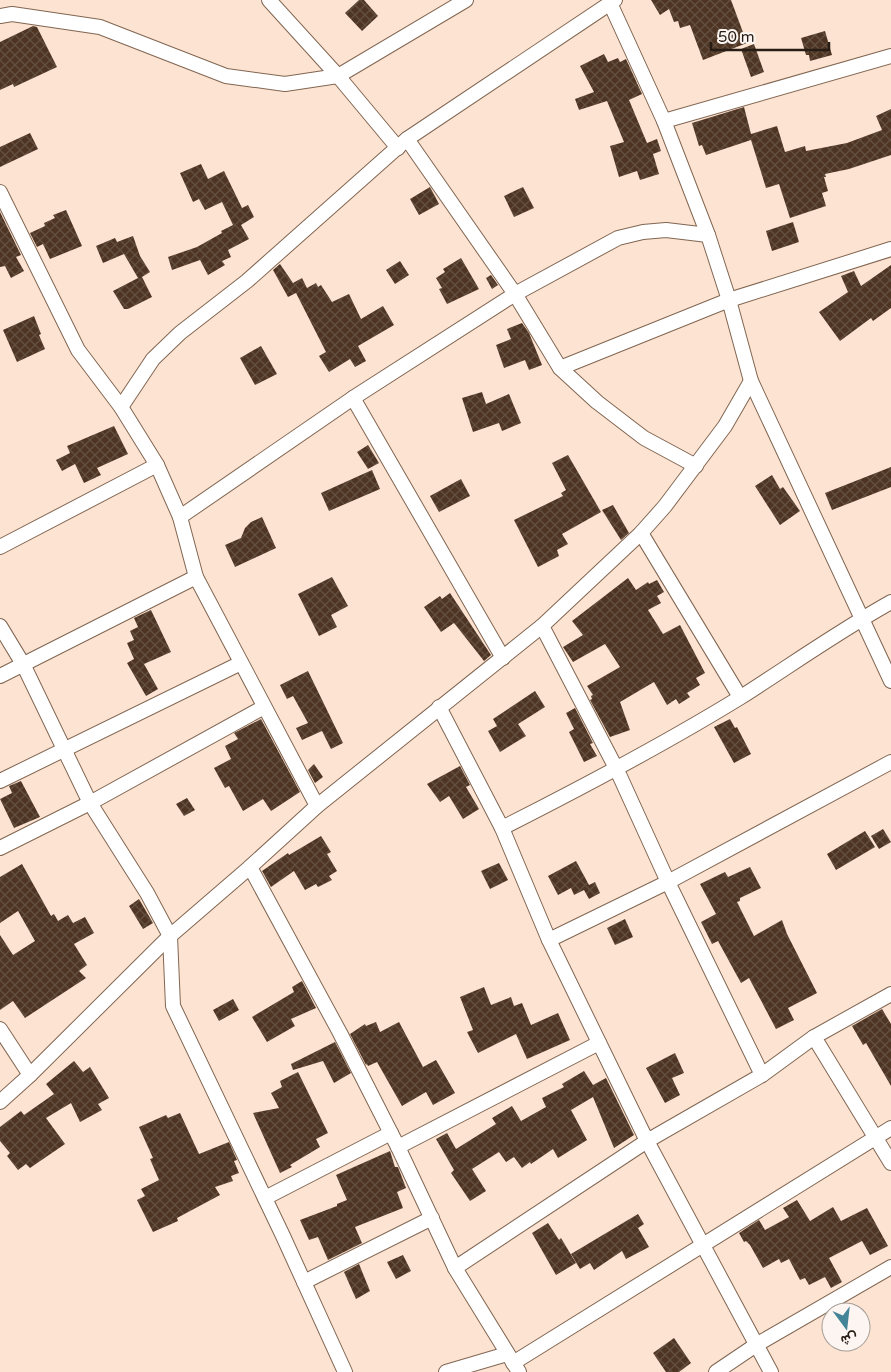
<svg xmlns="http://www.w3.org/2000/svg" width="891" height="1372" viewBox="0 0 891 1372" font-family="'Varela Round',Vazirmatn,sans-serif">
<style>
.building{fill:url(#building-cross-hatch)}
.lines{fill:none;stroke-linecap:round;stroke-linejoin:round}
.street-casing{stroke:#816652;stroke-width:16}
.street{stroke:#fff;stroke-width:14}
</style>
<defs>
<pattern id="building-cross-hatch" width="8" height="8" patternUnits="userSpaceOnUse" patternTransform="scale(1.25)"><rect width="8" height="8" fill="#4e3523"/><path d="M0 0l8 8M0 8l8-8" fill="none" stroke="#645041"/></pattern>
</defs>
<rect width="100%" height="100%" fill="#fde4d2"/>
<g class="building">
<polygon points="359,0 364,0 378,16 362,31 345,13"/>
<polygon points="651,0 731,0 747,43 703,60 690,25 680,28 678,21 674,22 669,9 660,15"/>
<polygon points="33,26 37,27 57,67 14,87 13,84 0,90 0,42"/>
<polygon points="825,31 832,55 810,61 809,55 806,55 801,38"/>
<polygon points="754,44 764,72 751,77 741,49"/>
<polygon points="604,54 608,62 618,58 620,62 626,59 642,94 629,100 647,143 657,139 661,151 653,154 659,174 640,180 637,171 619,177 610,146 624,142 607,101 579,110 575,99 594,92 580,66"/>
<polygon points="744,107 751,134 777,126 785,152 805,146 806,151 847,143 882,130 876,116 891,109 891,155 849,169 825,174 826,177 824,177 828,191 822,193 826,206 790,218 779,184 766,188 751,140 706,155 702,145 699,146 692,123"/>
<polygon points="30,133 38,149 0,167 0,147"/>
<polygon points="201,164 208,179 224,171 242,208 248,205 254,217 241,225 249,239 228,250 231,257 222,261 225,265 208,275 200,260 172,270 168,257 197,247 222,233 221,231 233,225 222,202 205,210 199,199 193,202 180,173"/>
<polygon points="430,187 439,204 419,215 410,199"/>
<polygon points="523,187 534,208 514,217 504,196"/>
<polygon points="66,210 82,246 50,259 43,244 37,247 30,233 45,226 44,223 55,218 53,215"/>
<polygon points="0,212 21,255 16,257 24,271 11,278 5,266 0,267"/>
<polygon points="793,222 799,242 772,251 766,231"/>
<polygon points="133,236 140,256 150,272 142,277 152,297 128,309 124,309 113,291 138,278 124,254 103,263 96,246 115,238 117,242"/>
<polygon points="461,258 479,289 447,304 439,289 442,288 436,278 445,272 443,269"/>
<polygon points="400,261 409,275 395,284 386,270"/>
<polygon points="280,264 293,283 302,278 307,288 316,283 318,287 321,285 332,302 349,294 361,319 383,306 394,325 358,346 366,361 355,367 350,359 329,372 319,356 326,352 296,293 288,297 273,270"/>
<polygon points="891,265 891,308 873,321 871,318 840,341 819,312 848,292 841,276 854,271 861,286"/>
<polygon points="491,275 498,285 492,289 486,278"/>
<polygon points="34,316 41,334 39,335 45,349 17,362 3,330"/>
<polygon points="522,323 529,333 542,365 529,370 525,360 504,368 496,345 511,339 507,329"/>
<polygon points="261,346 277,374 255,385 240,358"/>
<polygon points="482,392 486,404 509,394 521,423 502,431 499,423 473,432 462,398"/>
<polygon points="114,426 128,454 97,468 101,475 84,483 75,464 62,471 56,460 70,453 67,446"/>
<polygon points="368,445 379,463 368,469 357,452"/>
<polygon points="568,455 601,512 562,534 568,544 557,550 559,556 538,567 514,520 563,496 561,493 566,490 552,463"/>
<polygon points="891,467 891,487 832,510 825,493"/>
<polygon points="372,470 380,489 329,511 321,493"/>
<polygon points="772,475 780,489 783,487 800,511 780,525 755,486"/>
<polygon points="461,479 470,496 439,512 430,496"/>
<polygon points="613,505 629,533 621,540 602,510"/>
<polygon points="262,517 276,548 235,567 225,545 241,538 245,528 251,522"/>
<polygon points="332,577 348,606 331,615 337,627 319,636 298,594"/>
<polygon points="628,578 636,590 648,582 649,584 657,580 664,592 657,596 661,603 648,610 663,634 680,625 705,673 696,678 700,685 687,693 690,697 679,704 676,699 667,705 654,682 620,702 630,730 610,737 590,700 592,699 591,696 593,695 587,686 620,667 605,644 573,662 563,647 583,635 572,621"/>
<polygon points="450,593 491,655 484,661 454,623 441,632 424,607 440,596 442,599"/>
<polygon points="151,610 171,652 144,664 158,689 146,696 127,663 134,659 127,643 134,640 130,631 138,627 134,618"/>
<polygon points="308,671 343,743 331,749 322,731 302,740 296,728 308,723 293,696 287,699 280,685"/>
<polygon points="535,691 545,707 518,724 526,736 500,752 488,731 497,726 493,719"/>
<polygon points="575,708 593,743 590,744 597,756 584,762 569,732 574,729 566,713"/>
<polygon points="261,719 300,792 271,811 263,799 243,811 229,786 225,788 214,768 231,759 225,746 238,739 234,733"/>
<polygon points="730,719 735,728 737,727 751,754 734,763 714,727"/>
<polygon points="314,764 323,777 315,783 308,770"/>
<polygon points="460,766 470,785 466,787 479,809 463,819 449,796 440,802 427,784"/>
<polygon points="21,781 40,817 14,828 0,799 12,793 9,786"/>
<polygon points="187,798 195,810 184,816 176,804"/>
<polygon points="883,829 891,842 879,849 871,836"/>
<polygon points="865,831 875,847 836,870 827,854"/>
<polygon points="321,836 331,852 327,854 337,871 329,876 332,880 318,887 316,884 305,890 294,871 271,887 262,871 288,853 289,855"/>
<polygon points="576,861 589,885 595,882 600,893 589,899 584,890 574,895 571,888 558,895 548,876"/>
<polygon points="499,863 508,880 490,889 481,871"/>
<polygon points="22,864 51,916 54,914 58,921 68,915 73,923 85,917 94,933 74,944 87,965 79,971 86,978 25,1018 13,1001 0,1010 0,935 13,955 35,941 18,911 0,923 0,877"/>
<polygon points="750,867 761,888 740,898 740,901 737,902 754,936 782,920 787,934 817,993 788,1008 794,1020 776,1029 749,978 741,983 718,941 712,944 701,922 716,914 700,884 725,872 728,877"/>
<polygon points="139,899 153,923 143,929 129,906"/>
<polygon points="625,919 633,937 615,945 607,928"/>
<polygon points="302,981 316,1008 291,1019 295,1026 267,1042 252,1017 294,992 292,987"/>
<polygon points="484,987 491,1005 511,997 514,1006 522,1003 531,1025 558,1013 570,1040 527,1059 516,1034 478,1053 467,1032 473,1030 460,997"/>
<polygon points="233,999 239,1010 219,1021 213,1010"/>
<polygon points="882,1009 891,1024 891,1086 866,1043 863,1045 852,1026"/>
<polygon points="376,1022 380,1032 399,1022 423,1067 436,1060 455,1093 433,1105 426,1092 402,1106 377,1062 368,1066 367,1064 366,1065 350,1034 365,1024 366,1026"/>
<polygon points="335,1042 351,1073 334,1083 323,1061 293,1070 291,1064"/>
<polygon points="675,1053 684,1073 672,1078 680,1095 665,1103 646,1068"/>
<polygon points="74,1061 83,1072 90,1067 109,1098 98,1104 102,1110 80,1122 71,1103 46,1118 65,1144 30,1168 26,1164 18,1170 7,1156 10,1153 0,1141 0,1127 21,1111 24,1115 54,1094 46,1084"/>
<polygon points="584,1071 593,1085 606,1078 634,1135 614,1148 593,1097 571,1110 587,1140 558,1158 553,1149 531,1164 530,1162 522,1168 514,1157 506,1162 499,1152 472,1169 486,1191 470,1201 451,1173 454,1170 436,1139 447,1133 456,1149 496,1124 492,1118 512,1106 521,1121 546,1107 542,1098 564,1087 562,1084"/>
<polygon points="298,1072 328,1133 316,1139 320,1147 290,1165 292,1167 280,1173 253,1113 279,1108 271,1093 282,1087 280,1081"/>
<polygon points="180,1113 199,1154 229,1142 237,1160 234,1161 239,1173 231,1176 233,1181 215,1187 220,1195 177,1218 178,1221 153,1232 137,1200 145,1196 141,1189 159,1180 150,1159 153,1158 139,1127 166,1115 168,1118"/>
<polygon points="390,1151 395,1167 398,1167 406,1188 397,1192 403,1208 355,1227 362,1243 328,1260 318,1237 309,1240 300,1220 337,1206 337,1204 347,1200 336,1175"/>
<polygon points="797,1200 810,1221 833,1207 841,1221 867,1208 888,1246 870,1255 862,1241 829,1258 842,1282 831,1288 825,1277 809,1285 805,1278 800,1280 789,1259 781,1263 779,1259 763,1268 750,1245 746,1241 744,1242 739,1233 759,1220 765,1230 789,1217 783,1208"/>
<polygon points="638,1214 644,1224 638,1228 649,1247 626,1259 622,1251 594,1270 590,1263 580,1269 571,1254"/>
<polygon points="548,1223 559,1240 561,1238 576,1263 556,1275 532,1233"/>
<polygon points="403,1255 411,1271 396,1279 387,1262"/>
<polygon points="359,1264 370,1291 356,1299 344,1272"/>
<polygon points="674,1338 691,1363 679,1372 666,1372 653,1353"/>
</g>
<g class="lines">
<defs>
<g id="street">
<polyline points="269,0 338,76 398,148"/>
<polyline points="610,3 664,121 708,235 729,300 751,381 891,681"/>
<polyline points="0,16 12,14 100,27 226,76 285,84 338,76 466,0"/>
<polyline points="664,121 891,56"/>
<polyline points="407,139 515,294 560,368 597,402 644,438 696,466"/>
<polyline points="0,192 78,350 121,407 157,465 180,517 196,577 317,806"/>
<polyline points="560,368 729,300 891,249"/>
<polyline points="353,398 503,658"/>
<polyline points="121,407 153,359 180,333 247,281 407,139 615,0"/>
<polyline points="180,517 353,398 515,294 618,238 643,232 666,230 708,235"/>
<polyline points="641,533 740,697"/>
<polyline points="0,547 157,465"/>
<polyline points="0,626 23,664 90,803 147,893 170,936 173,1006 283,1236 345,1372"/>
<polyline points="542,626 617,770 668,882 762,1075"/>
<polyline points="0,676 196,577"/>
<polyline points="439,707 502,828 549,940 647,1141 771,1372"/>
<polyline points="0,781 241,663"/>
<path d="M502 828C583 787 663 745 741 697 791 665 839 631 891 602"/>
<polyline points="0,848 90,803 264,707"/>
<polyline points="250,867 340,1033 398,1147 455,1268 519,1372"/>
<polyline points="549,940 668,882 891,762"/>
<polyline points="0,1029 30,1075"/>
<polyline points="814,1037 891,1163"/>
<polyline points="0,1102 30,1075 170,936 250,867 317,806 542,626 641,533 665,506 725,426 751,381"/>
<polyline points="398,1147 599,1043"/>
<polyline points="265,1198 391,1133"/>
<polyline points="455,1268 647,1141 762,1075 814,1037 891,994"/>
<polyline points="304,1282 432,1218"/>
<polyline points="513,1363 891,1128"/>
<polyline points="446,1372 507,1354"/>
<polyline points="716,1372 756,1345 891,1267"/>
</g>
</defs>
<use href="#street" class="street-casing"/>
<use href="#street" class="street"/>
</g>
<g transform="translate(846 1327) rotate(165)"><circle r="24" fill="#fcf5f1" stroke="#a79f99"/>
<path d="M0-4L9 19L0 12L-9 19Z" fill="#448498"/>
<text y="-8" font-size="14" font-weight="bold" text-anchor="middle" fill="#281d15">ش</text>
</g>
<path d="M711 42v8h118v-8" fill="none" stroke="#281d15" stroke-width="2.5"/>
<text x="718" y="42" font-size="15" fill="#281d15" stroke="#fcf5f1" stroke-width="4" paint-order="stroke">50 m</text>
</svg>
